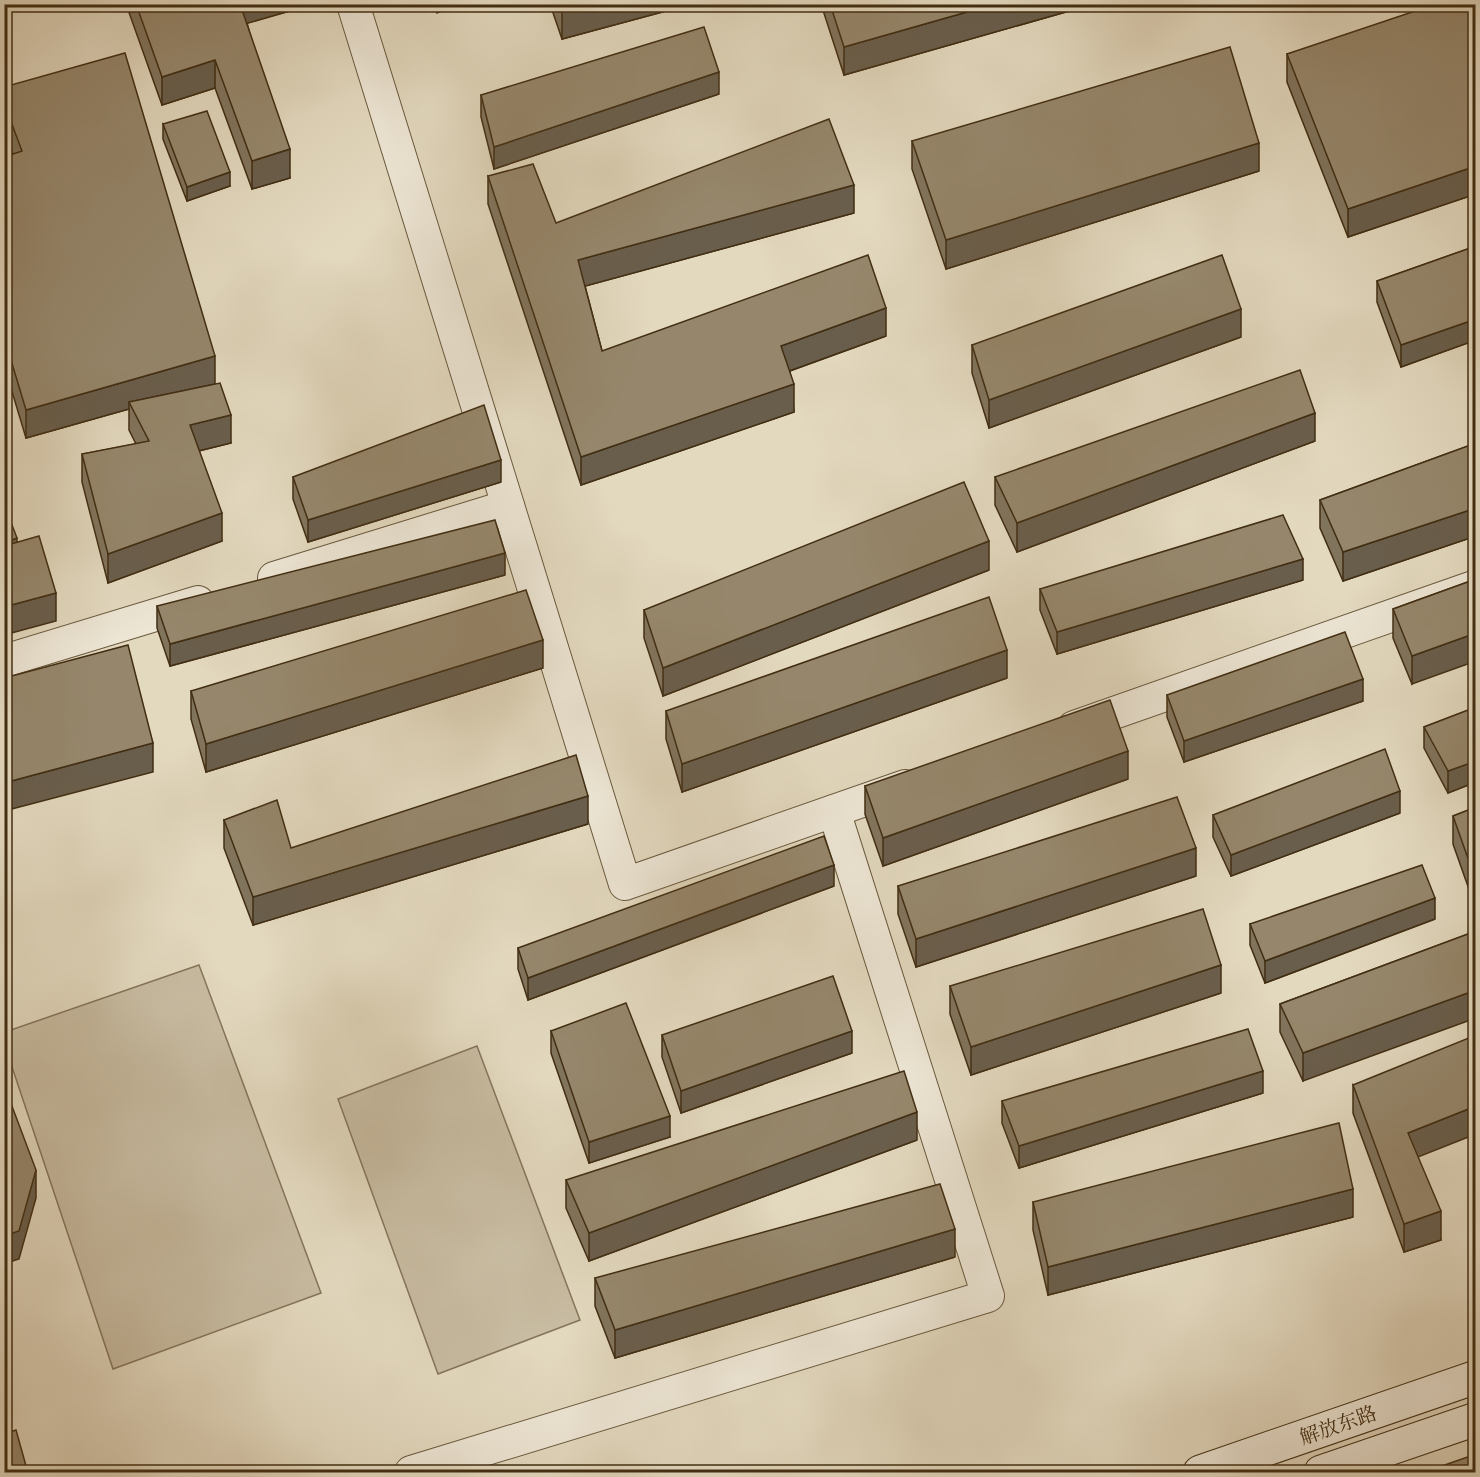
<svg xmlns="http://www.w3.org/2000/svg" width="1480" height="1477" viewBox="0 0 1480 1477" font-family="'Libre Bodoni','Noto Serif SC',serif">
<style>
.green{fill:#c8bca2;stroke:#85755a;stroke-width:1.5}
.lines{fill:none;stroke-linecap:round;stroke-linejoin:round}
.street-casing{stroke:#6a593e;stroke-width:34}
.secondary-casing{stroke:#422e13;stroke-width:35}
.street{stroke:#ede6d5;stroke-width:32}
.secondary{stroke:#ede6d5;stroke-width:33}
.wall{fill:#81745d;stroke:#422e13;stroke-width:1.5}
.shaded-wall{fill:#695e4c;stroke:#422e13;stroke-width:1.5}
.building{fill:#96876c;stroke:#422e13;stroke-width:1.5}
.labels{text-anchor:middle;stroke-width:4.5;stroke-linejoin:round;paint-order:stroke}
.street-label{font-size:20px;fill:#422e13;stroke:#ede6d5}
</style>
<rect width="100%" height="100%" fill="#e3d9bf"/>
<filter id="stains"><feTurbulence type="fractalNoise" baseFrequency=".00333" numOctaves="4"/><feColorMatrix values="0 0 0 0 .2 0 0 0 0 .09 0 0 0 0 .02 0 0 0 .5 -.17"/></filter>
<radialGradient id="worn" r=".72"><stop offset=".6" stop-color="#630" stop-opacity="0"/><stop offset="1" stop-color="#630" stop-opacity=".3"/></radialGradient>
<g class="green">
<polygon points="199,965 321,1293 113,1369 5,1046 5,1032"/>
<polygon points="477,1046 580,1320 438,1374 338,1099"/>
</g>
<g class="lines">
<defs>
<g id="street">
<polyline points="353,4 625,884 905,786"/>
<polyline points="274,578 508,506"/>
<polyline points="4,661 198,602"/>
<polyline points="1074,727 1476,586"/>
<polyline points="411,1472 988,1296 834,811"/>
</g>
<g id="secondary">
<polyline points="1200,1472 1476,1377"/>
<polyline points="1321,1472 1476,1419"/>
</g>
</defs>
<use href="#street" class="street-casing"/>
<use href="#secondary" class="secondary-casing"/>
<use href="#street" class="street"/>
<use href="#secondary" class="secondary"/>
</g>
<g class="wall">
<polygon points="126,4 314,4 247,23 290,178 252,189 215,88 162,105"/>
<polygon points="550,4 692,4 562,39"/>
<polygon points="821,4 1094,4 844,75"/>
<polygon points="1476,32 1476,194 1348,237 1287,82 1287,54"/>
<polygon points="4,87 215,384 231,443 199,451 222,541 108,583 82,482 82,454 136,444 129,430 129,409 26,438 4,365 4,157 13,154 4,132"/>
<polygon points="719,94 494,169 481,117 481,95"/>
<polygon points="163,124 230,186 187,201 163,139"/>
<polygon points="912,141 1259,171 946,269 912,169"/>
<polygon points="488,176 556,223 854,213 585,286 602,351 886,336 790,371 794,412 581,485 488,204"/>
<polygon points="1476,246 1476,340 1401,367 1377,302 1377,281"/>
<polygon points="1241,337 989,428 972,373 972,345"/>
<polygon points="1315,441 1017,552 995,505 995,477"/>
<polygon points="1476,443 1476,536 1343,581 1320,528 1320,500"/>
<polygon points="293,477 501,482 308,542 293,499"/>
<polygon points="989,570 663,696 644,638 644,610"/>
<polygon points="505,575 170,666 157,628 157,606"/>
<polygon points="1476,579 1412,684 1393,638 1393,609"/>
<polygon points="1303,580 1057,654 1040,610 1040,589"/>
<polygon points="543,668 206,772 191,719 191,691"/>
<polygon points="1007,678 682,792 666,739 666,711"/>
<polygon points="1167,695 1363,701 1184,762 1167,717"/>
<polygon points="1476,707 1476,782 1448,793 1424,748 1424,727"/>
<polygon points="1128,779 883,866 865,814 865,786"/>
<polygon points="1476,807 1476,909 1453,844 1453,816"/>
<polygon points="1400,813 1231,876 1213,837 1213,815"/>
<polygon points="224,820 291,848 588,824 253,925 224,848"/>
<polygon points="1196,876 916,967 898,914 898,886"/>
<polygon points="834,886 528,1000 518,969 518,948"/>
<polygon points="1435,919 1265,983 1250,945 1250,924"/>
<polygon points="1476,931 1303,1081 1280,1032 1280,1004"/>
<polygon points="950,986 1221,993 971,1075 950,1014"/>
<polygon points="551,1031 670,1137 589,1163 551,1053"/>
<polygon points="662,1035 852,1053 681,1113 662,1057"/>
<polygon points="1353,1085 1418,1157 1441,1240 1404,1252 1353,1113"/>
<polygon points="1263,1093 1019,1168 1002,1123 1002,1101"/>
<polygon points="917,1140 589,1261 566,1208 566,1180"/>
<polygon points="1033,1202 1353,1217 1048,1295 1033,1230"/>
<polygon points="955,1257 615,1358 595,1306 595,1278"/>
</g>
<g class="shaded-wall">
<polygon points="238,4 314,4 238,26"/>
<polygon points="437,4 460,4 437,13"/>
<polygon points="585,4 692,4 562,39 562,11"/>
<polygon points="995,4 1094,4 844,75 844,47"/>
<polygon points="215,60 215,88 162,105 162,77"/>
<polygon points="719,72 719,94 494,169 494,147"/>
<polygon points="1259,143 1259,171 946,269 946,240"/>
<polygon points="290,149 290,178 252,189 252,161"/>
<polygon points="1476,166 1476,194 1348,237 1348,209"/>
<polygon points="230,172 230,186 187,201 187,187"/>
<polygon points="854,185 854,213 578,288 578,260"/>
<polygon points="886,308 886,336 781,374 781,346"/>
<polygon points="1241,309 1241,337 989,428 989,400"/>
<polygon points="1476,319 1476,340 1401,367 1401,345"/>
<polygon points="215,356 215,384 129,402 129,409 26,438 26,410"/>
<polygon points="794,384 794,412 581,485 581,457"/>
<polygon points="1315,413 1315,441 1017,552 1017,523"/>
<polygon points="231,415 231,443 190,453 190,425"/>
<polygon points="501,460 501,482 308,542 308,520"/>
<polygon points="1476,508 1476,536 1343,581 1343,552"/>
<polygon points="222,513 222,541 108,583 108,554"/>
<polygon points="17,538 17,553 4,558 4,543"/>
<polygon points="989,541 989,570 663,696 663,668"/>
<polygon points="505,553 505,575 170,666 170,644"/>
<polygon points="1303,559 1303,580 1057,654 1057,632"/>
<polygon points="56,593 56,621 4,635 4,607"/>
<polygon points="1476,633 1476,661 1412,684 1412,656"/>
<polygon points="543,640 543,668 206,772 206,744"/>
<polygon points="1007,650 1007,678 682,792 682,764"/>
<polygon points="1363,679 1363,701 1184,762 1184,741"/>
<polygon points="153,743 153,772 4,811 4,783"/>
<polygon points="1128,751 1128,779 883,866 883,838"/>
<polygon points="1476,761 1476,782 1448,793 1448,771"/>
<polygon points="1400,791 1400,813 1231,876 1231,855"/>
<polygon points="588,796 588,824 253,925 253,897"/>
<polygon points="1196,848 1196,876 916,967 916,939"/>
<polygon points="834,865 834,886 528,1000 528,978"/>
<polygon points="1435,898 1435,919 1265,983 1265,961"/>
<polygon points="1221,965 1221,993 971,1075 971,1047"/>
<polygon points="1476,990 1476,1018 1303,1081 1303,1053"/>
<polygon points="852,1031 852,1053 681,1113 681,1091"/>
<polygon points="1263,1071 1263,1093 1019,1168 1019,1146"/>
<polygon points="1476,1106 1476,1134 1408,1161 1408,1133"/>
<polygon points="917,1112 917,1140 589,1261 589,1233"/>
<polygon points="670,1116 670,1137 589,1163 589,1142"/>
<polygon points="36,1170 36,1198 19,1259 4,1264 4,1236"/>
<polygon points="1353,1189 1353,1217 1048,1295 1048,1267"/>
<polygon points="1441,1211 1441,1240 1404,1252 1404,1224"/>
<polygon points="955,1229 955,1257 615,1358 615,1330"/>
</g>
<g class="building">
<polygon points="136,4 240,4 290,149 252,161 215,60 162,77"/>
<polygon points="560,4 585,4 562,11"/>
<polygon points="830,4 995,4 844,47"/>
<polygon points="1436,4 1465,4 1476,32 1476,166 1348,209 1287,54"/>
<polygon points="704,27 719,72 494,147 481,95"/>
<polygon points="1230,47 1259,143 946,240 912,141"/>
<polygon points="125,53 215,356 26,410 4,337 4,157 22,151 4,103 4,87"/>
<polygon points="207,111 230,172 187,187 163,124"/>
<polygon points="829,119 854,185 578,260 602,351 868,255 886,308 781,346 794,384 581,457 488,176 533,164 556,223"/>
<polygon points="1476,246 1476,319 1401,345 1377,281"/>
<polygon points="1222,255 1241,309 989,400 972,345"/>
<polygon points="1300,370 1315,413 1017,523 995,477"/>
<polygon points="220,383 231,415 190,425 222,513 108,554 82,454 149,441 129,402"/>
<polygon points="484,405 501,460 308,520 293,477"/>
<polygon points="1476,443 1476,508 1343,552 1320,500"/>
<polygon points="964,482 989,541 663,668 644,610"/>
<polygon points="4,504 17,538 4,543"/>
<polygon points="1283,515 1303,559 1057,632 1040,589"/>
<polygon points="495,520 505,553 170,644 157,606"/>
<polygon points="39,536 56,593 4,607 4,546"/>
<polygon points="1476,579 1476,633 1412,656 1393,609"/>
<polygon points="526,590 543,640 206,744 191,691"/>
<polygon points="989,597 1007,650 682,764 666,711"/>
<polygon points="1345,632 1363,679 1184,741 1167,695"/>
<polygon points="128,645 153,743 4,783 4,678"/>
<polygon points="1110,700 1128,751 883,838 865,786"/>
<polygon points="1476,707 1476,761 1448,771 1424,727"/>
<polygon points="1385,749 1400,791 1231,855 1213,815"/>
<polygon points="576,755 588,796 253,897 224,820 277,800 291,848"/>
<polygon points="1177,797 1196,848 916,939 898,886"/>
<polygon points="1476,807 1476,881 1453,816"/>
<polygon points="824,836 834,865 528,978 518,948"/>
<polygon points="1422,865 1435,898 1265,961 1250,924"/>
<polygon points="1203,909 1221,965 971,1047 950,986"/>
<polygon points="1476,931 1476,990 1303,1053 1280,1004"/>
<polygon points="833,976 852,1031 681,1091 662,1035"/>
<polygon points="626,1003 670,1116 589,1142 551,1031"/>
<polygon points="1248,1029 1263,1071 1019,1146 1002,1101"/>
<polygon points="1476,1035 1476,1106 1408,1133 1441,1211 1404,1224 1353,1085"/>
<polygon points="904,1071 917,1112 589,1233 566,1180"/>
<polygon points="4,1085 36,1170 19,1231 4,1236"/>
<polygon points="1339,1123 1353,1189 1048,1267 1033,1202"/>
<polygon points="940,1184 955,1229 615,1330 595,1278"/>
<polygon points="16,1430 28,1473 4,1473 4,1434"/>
<polygon points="1476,1454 1476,1473 1422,1473"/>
</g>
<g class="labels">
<g class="street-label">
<text transform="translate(1338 1425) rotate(-19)" y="7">解放东路</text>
</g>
</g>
<rect width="1480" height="1477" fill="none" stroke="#e3d9bf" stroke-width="24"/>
<rect x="6" y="6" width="1468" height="1465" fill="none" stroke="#422e13" stroke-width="3"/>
<rect x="12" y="12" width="1456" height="1453" fill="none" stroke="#422e13" stroke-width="1.5"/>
<rect width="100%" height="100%" filter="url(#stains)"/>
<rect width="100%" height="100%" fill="url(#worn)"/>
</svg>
